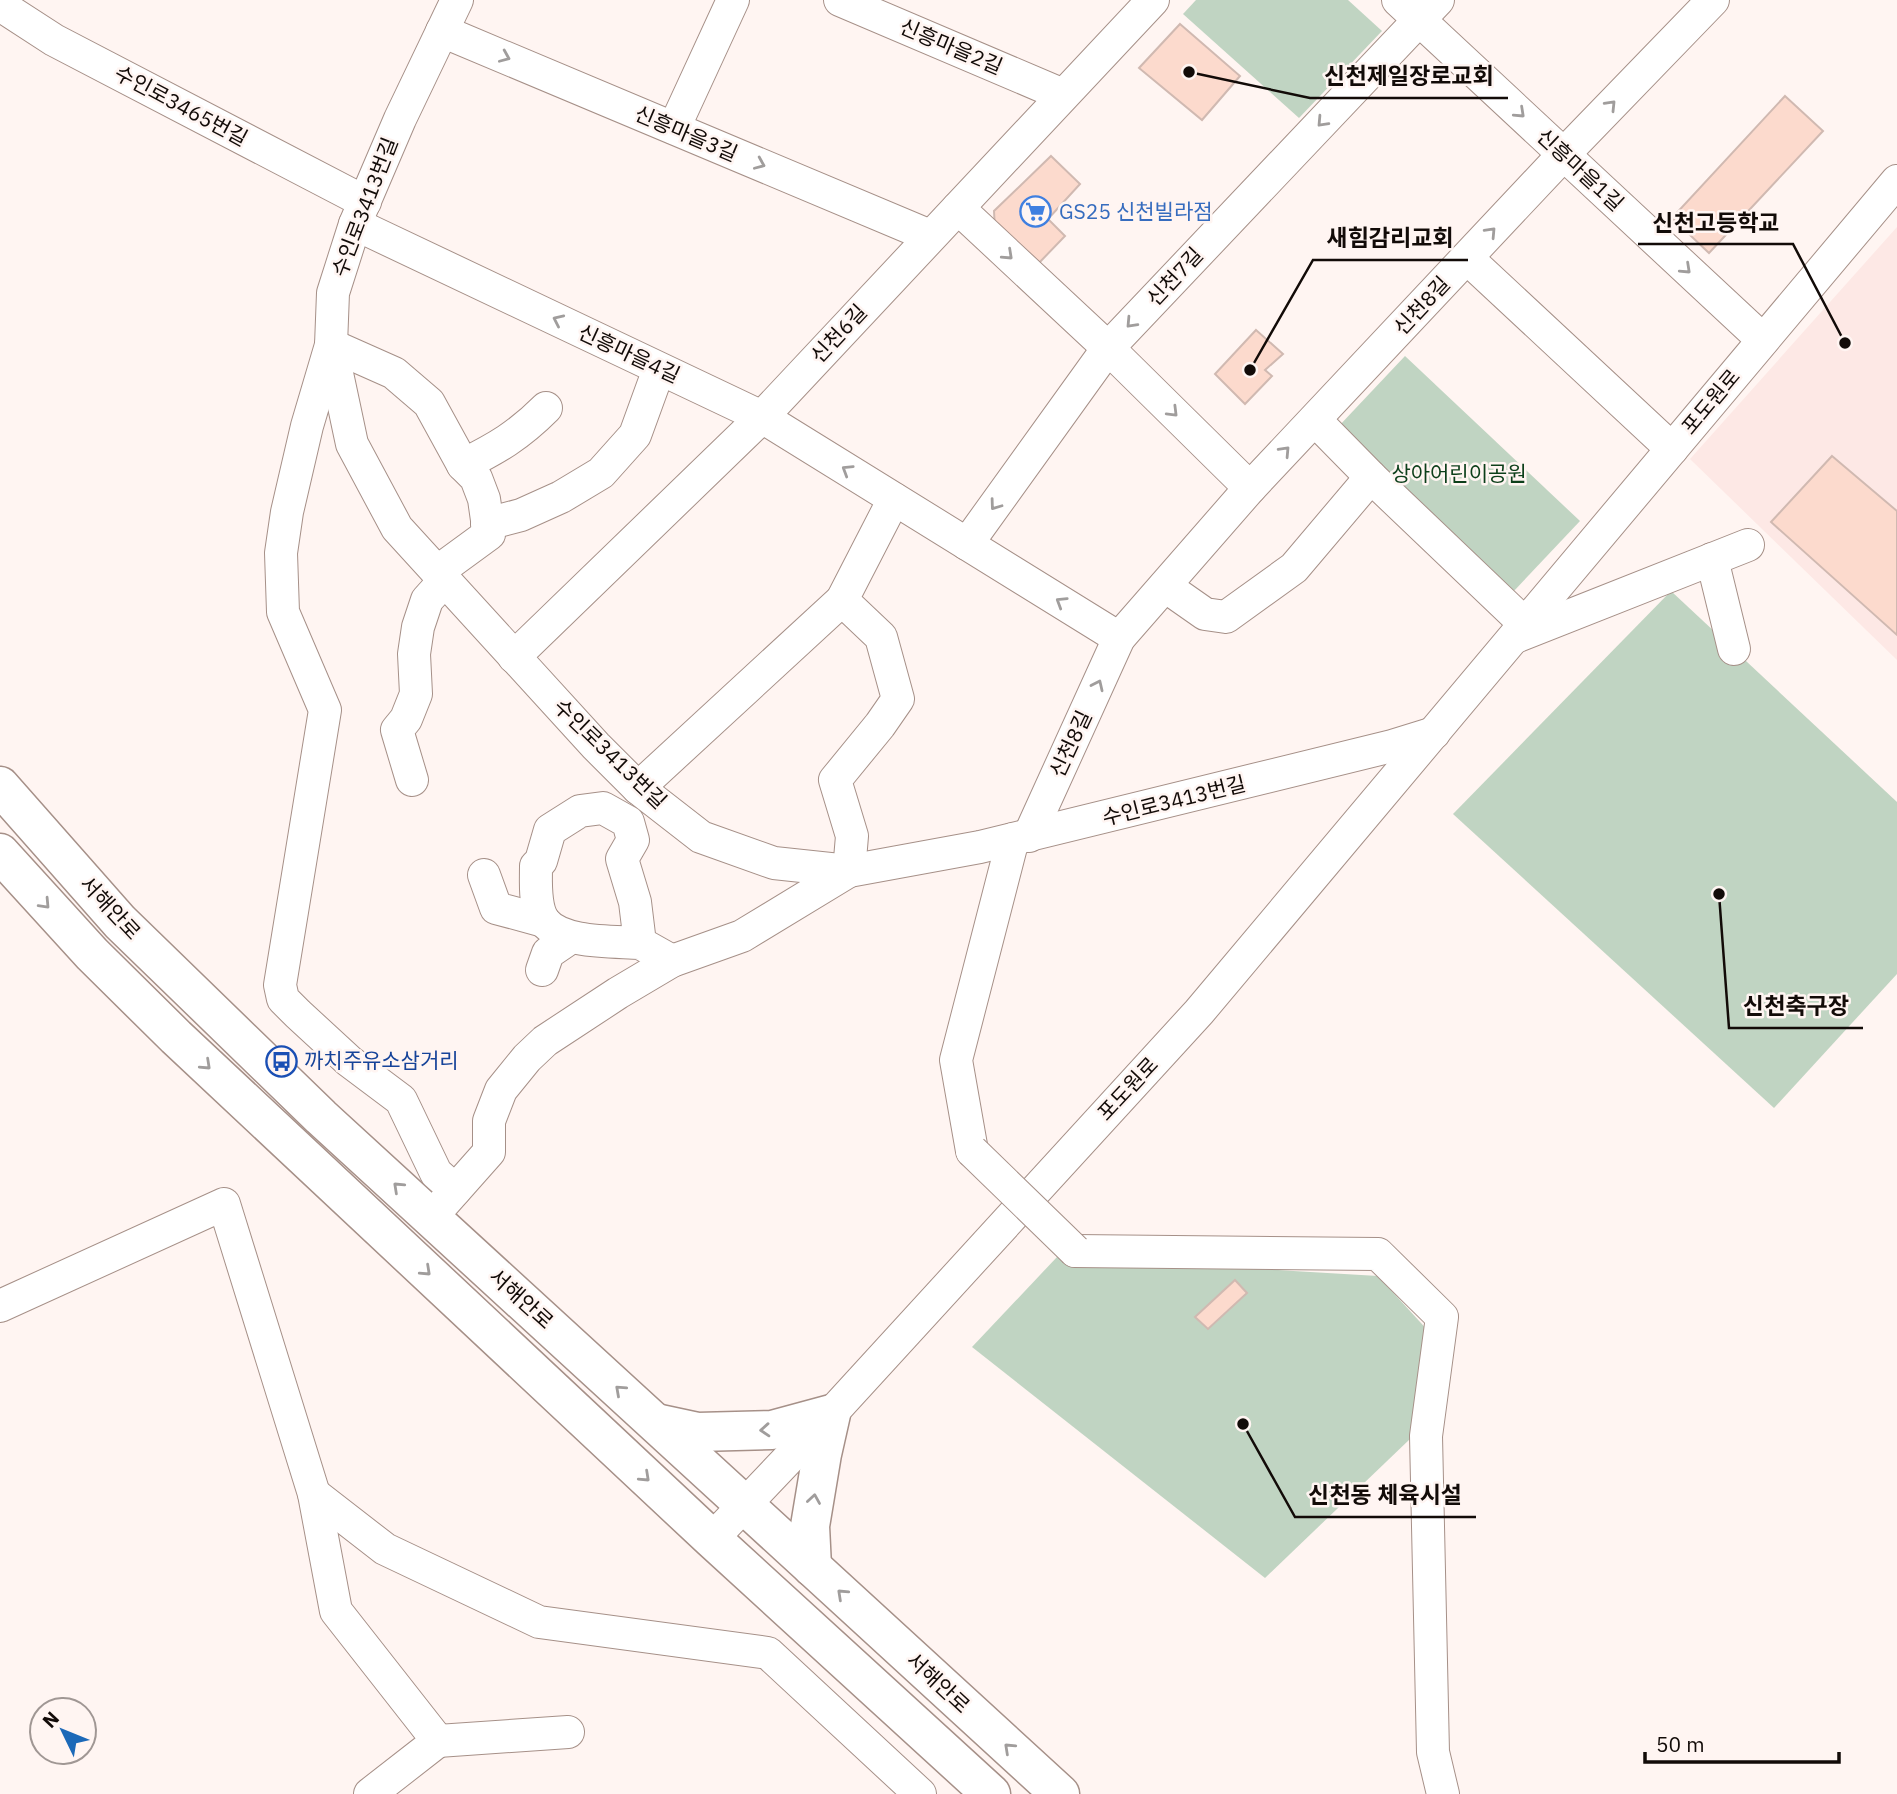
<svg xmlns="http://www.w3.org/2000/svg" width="1897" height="1794" viewBox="0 0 1897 1794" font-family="'IBM Plex Sans','Noto Sans KR',sans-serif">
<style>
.education{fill:#fde8e5}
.green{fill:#c0d4c2}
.building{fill:#fcdacd;stroke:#d0b9b1;stroke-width:2}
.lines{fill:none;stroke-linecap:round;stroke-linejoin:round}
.minor-casing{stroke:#a69088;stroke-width:34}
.major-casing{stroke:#a69088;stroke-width:41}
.minor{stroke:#fff;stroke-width:32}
.major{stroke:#fff;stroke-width:38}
.minor-bridge-casing{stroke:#a69088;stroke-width:34;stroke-linecap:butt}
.minor-bridge{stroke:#fff;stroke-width:32}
.oneway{stroke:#a09d9c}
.labels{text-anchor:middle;stroke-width:5;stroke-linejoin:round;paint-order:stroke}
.street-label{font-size:21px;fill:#120b08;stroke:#fff5f2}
.shop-label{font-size:21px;fill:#366cbe;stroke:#fff5f2;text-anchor:start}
.park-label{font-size:21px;fill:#0c3f1a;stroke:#fff5f2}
.transit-label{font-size:21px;fill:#164399;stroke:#fff5f2;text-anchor:start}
.leader{fill:none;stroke:#120b08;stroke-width:2.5}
.callout-dot{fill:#120b08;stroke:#fff5f2;stroke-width:2.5}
.callout-label{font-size:23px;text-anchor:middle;font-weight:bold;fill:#120b08;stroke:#fff5f2;stroke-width:5;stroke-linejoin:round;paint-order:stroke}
</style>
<rect width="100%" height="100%" fill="#fff5f2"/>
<polygon class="education" points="1897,227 1897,660 1690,459"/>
<g class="green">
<polygon points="1196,0 1348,0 1382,31 1299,118 1183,14"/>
<polygon points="1405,356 1580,521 1513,592 1338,427"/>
<polygon points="1671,591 1897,802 1897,974 1774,1108 1453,814"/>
<polygon points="1057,1257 1378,1276 1431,1334 1423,1410 1410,1439 1265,1578 972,1347"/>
</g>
<g class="building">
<polygon points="1180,24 1240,76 1202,120 1139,68"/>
<polygon points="1785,96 1823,131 1709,253 1672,218"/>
<polygon points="1051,156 1080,184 1048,219 1065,236 1036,266 995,229 994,211"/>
<polygon points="1256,330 1283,354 1265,370 1272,376 1245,404 1215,374"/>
<polygon points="1832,456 1897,511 1897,635 1771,522"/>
<polygon points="1235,1280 1247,1293 1208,1329 1195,1317"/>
</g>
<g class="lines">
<defs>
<g id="minor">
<polyline points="457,0 400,119 355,224 333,293 331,345 352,444 397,528 596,746 638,788 701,837 774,863 849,871 980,847 1392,746 1434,733"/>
<polyline points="840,0 1063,95"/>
<polyline points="1398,0 1763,340"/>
<polyline points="0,5 54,40 365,202"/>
<polyline points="442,31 930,236"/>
<polyline points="674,128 733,0"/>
<polyline points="958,208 1108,348 1250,488"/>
<polyline points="355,224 762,417 1119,638"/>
<polyline points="1467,258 1672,449"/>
<polyline points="1315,420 1371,477 1525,624"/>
<path d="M463 465C497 448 518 436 546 408"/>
<polyline points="487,524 521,515 561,497 601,473 635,435 659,369"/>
<polyline points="967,544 1108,348 1438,0"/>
<polyline points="1712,559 1734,649"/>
<polyline points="437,572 489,534 484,499 476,478 463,465 429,403 394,373 331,345 307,426 287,512 281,553 283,612 325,710 280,985 283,999 298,1014 349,1061 401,1100 436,1173 455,1190"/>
<polyline points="1165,586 1205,614 1226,617 1294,568 1371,477"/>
<polyline points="1518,636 1748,545"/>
<polyline points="514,657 762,417 1153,0"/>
<polyline points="412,780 397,730 406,719 416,694 414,654 418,627 427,600 445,580"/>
<polyline points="638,788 842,600"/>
<polyline points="1029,836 1119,638 1250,488 1564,154 1713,0"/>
<polyline points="484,875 496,908 544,921"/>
<path d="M640 943C613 941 562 944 544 921 534 907 536 882 536 866L541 861 550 830 580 811 603 808 628 822 633 840 622 859 635 902 640 943 672 961"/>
<polyline points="542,970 548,953 570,938"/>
<polyline points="972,1151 956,1060 1013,839"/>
<polyline points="442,1205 489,1152 489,1121 501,1090 527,1058 545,1041 618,993 672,961 742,936 849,871 852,836 835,780 880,725 898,699 881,637 842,600 894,499"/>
<polyline points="1075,1251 1378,1254 1442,1317 1426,1436 1433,1752 1443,1794"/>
<polyline points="0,1306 224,1204 314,1494 336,1611 438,1741 370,1794"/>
<polyline points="314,1494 385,1549 539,1622 768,1653 920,1794"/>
<polyline points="712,1539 831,1414 1199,1012 1897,181"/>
<polyline points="438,1741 568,1732"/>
</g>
<g id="major">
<polyline points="0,786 120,922 321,1117 1060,1794"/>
<polyline points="0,853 92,954 176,1037 712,1539 991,1794"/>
<polyline points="656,1423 698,1432 772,1430 831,1414 822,1454 810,1526 812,1567"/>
</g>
</defs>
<use href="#minor" class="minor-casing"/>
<use href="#major" class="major-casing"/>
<use href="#minor" class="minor"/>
<use href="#major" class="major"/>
<defs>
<polyline id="minor-bridge" points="972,1151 1075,1251"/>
</defs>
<use href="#minor-bridge" class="minor-bridge-casing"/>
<use href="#minor-bridge" class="minor-bridge"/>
</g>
<defs><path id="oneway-chevron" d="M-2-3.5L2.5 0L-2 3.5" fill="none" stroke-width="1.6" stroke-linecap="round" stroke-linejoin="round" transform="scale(1.75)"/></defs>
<g class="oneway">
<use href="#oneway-chevron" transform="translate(505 57) rotate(23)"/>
<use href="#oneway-chevron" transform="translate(1611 105) rotate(-46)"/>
<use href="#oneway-chevron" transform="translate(1520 113) rotate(43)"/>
<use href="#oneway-chevron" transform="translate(1322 122) rotate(133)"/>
<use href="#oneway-chevron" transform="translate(760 164) rotate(23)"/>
<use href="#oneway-chevron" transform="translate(1491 232) rotate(-47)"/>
<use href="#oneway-chevron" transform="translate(1008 255) rotate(43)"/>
<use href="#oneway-chevron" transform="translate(1686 269) rotate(43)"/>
<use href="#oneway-chevron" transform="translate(558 320) rotate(-155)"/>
<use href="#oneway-chevron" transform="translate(1131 323) rotate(133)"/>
<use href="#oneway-chevron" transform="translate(1173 412) rotate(45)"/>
<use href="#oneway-chevron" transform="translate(1285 451) rotate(-47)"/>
<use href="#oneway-chevron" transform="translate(847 470) rotate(-148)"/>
<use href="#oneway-chevron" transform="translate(995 505) rotate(126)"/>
<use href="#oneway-chevron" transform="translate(1061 602) rotate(-148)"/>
<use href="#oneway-chevron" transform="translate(1098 685) rotate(-65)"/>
<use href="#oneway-chevron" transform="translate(45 904) rotate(47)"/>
<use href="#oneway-chevron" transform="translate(206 1065) rotate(43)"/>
<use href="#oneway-chevron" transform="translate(398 1187) rotate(-137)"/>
<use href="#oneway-chevron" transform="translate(426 1271) rotate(43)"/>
<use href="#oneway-chevron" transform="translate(620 1390) rotate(-138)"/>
<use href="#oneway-chevron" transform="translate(765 1430) rotate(176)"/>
<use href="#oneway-chevron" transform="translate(645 1477) rotate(43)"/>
<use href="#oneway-chevron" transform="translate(814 1499) rotate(-81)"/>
<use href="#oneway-chevron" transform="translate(842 1594) rotate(-137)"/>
<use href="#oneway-chevron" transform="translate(1009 1748) rotate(-137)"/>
</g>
<defs>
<symbol id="supermarket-ring" viewBox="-11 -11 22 22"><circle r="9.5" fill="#fff5f2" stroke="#3f7fe0" stroke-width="1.5"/><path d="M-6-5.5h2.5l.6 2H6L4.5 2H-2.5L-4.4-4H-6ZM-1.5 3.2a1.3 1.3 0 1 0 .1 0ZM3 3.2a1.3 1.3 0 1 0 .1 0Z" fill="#3f7fe0"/></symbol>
<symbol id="bus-ring" viewBox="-11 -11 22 22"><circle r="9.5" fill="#fff5f2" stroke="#1a4fb4" stroke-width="1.5"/><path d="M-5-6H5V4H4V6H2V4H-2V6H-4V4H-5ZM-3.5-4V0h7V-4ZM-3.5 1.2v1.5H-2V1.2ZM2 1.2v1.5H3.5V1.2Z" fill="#1a4fb4"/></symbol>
</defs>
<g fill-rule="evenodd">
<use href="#supermarket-ring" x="1018" y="194" width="35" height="35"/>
<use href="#bus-ring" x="264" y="1044" width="35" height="35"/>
</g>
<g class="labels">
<g class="street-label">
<text transform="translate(951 47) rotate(23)" y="7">신흥마을2길</text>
<text transform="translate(181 106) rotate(28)" y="7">수인로3465번길</text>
<text transform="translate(686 134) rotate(23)" y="7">신흥마을3길</text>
<text transform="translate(1580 170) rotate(43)" y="7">신흥마을1길</text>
<text transform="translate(365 207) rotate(-69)" y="7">수인로3413번길</text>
<text transform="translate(1175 277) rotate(-47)" y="7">신천7길</text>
<text transform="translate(1422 306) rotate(-47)" y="7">신천8길</text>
<text transform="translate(839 334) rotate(-47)" y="7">신천6길</text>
<text transform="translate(629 354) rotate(25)" y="7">신흥마을4길</text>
<text transform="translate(1711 402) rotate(-50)" y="7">포도원로</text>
<text transform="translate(1071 744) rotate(-65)" y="7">신천8길</text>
<text transform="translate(610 754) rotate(44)" y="7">수인로3413번길</text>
<text transform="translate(1174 801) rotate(-14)" y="7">수인로3413번길</text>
<text transform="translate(110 908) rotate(47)" y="7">서해안로</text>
<text transform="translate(1128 1089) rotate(-47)" y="7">포도원로</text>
<text transform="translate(521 1299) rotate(42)" y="7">서해안로</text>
<text transform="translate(938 1683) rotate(43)" y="7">서해안로</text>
</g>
<g class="shop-label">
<text x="1059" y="219">GS25 신천빌라점</text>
</g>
<g class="park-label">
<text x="1459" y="481">상아어린이공원</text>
</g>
<g class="transit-label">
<text x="304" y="1068">까치주유소삼거리</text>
</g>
</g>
<path class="leader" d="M1189 72L1310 98H1508M1845 343L1793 244H1638M1250 370L1313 260H1468M1719 894L1729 1028H1863M1243 1424L1295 1517H1476"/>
<g class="callout-dot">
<circle cx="1189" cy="72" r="7"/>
<circle cx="1845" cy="343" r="7"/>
<circle cx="1250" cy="370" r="7"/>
<circle cx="1719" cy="894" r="7"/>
<circle cx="1243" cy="1424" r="7"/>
</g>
<g class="callout-label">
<text x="1409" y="84">신천제일장로교회</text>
<text x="1716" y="231">신천고등학교</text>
<text x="1390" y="246">새힘감리교회</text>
<text x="1796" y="1014">신천축구장</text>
<text x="1385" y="1503">신천동 체육시설</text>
</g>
<g transform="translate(63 1731) rotate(313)"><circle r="33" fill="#fff5f2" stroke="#a09794" stroke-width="2"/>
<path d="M0-5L12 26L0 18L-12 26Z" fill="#1c69b8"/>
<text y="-10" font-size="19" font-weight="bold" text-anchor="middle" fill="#120b08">N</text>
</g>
<path d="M1645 1752v10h194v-10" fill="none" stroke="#120b08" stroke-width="3.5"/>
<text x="1656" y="1752" font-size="21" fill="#120b08" stroke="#fff5f2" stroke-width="5" paint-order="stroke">50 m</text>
</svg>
